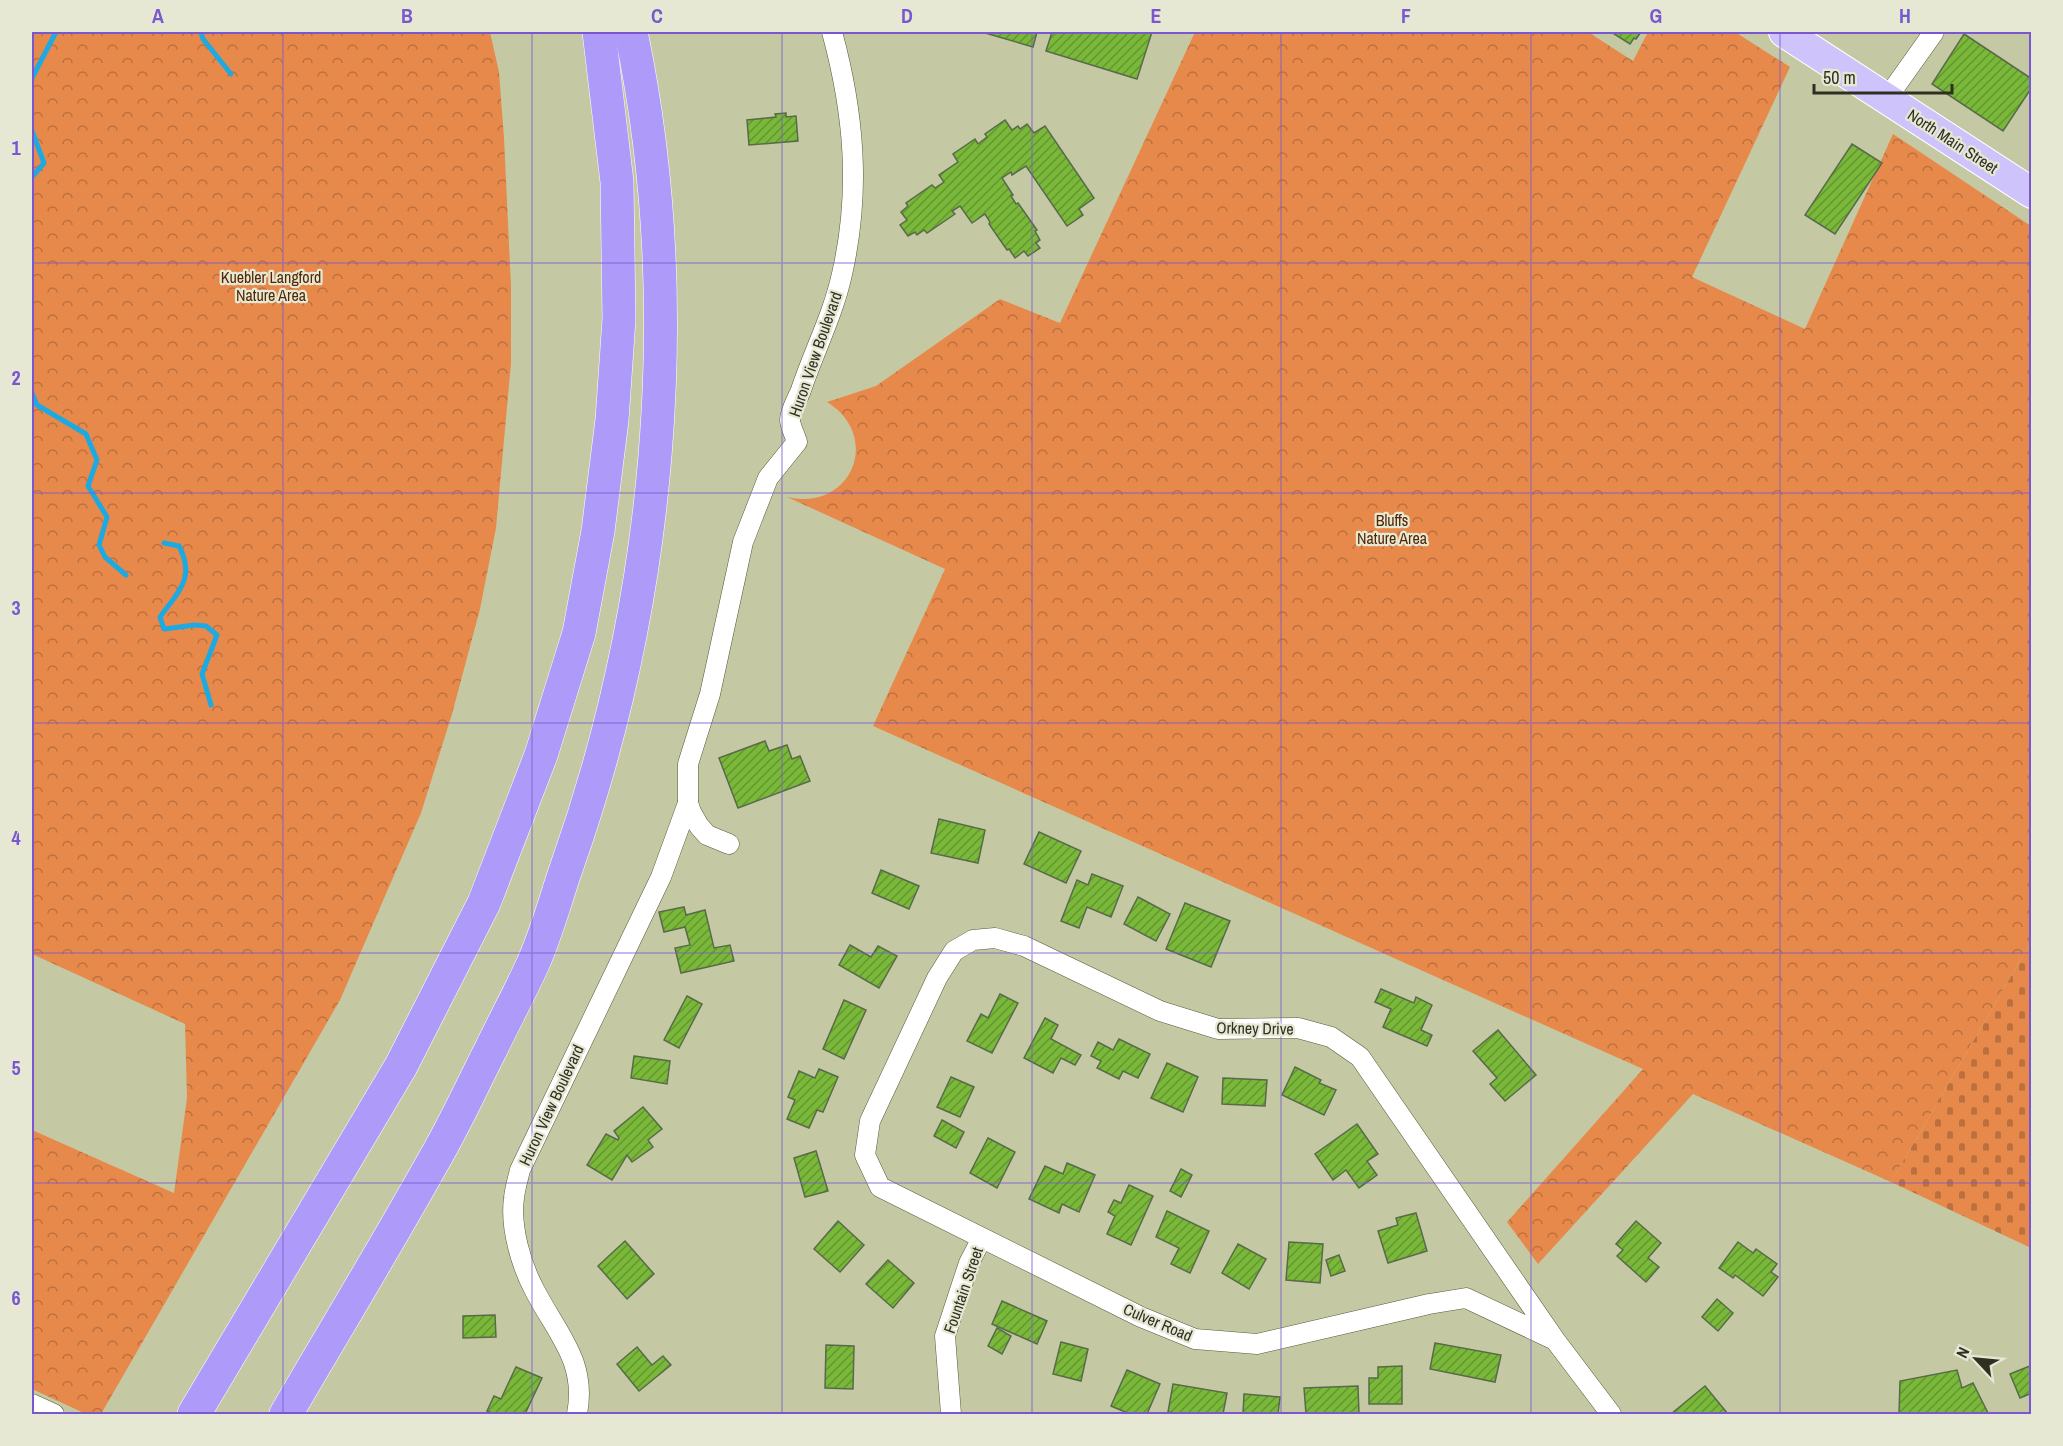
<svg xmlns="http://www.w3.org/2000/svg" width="2063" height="1446" viewBox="0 0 2063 1446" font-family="'Archivo Narrow',sans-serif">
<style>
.forest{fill:url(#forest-crowns)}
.cemetery{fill:url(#cemetery-stones)}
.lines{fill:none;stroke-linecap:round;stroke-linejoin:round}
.stream{stroke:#1daae2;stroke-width:5}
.building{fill:url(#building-hatch);stroke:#586a4b;stroke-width:1.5}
.minor-casing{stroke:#565937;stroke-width:21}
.primary-casing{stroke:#fff;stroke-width:32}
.motorway-casing{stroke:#fff;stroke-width:34}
.minor{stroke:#fff;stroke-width:20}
.primary{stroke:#cec3fb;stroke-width:30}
.motorway{stroke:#ae9bf9;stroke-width:33}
.grid{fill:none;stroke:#7857d0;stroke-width:1.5;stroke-opacity:0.55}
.labels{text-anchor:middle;stroke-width:4.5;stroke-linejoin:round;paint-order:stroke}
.street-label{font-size:16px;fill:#2f3021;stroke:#e6e8d4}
.park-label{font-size:16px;fill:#532603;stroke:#e6e8d4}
.neatline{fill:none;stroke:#7857d0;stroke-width:2}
.grid-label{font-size:20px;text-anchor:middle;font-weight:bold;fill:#7857d0}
</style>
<defs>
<pattern id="forest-crowns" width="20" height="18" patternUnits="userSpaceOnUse" patternTransform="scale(1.5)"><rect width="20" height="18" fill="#e7894b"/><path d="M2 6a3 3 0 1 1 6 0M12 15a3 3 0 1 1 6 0" fill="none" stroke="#bc703e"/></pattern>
<pattern id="cemetery-stones" width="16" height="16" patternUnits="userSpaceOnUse" patternTransform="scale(1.5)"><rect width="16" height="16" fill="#e7894b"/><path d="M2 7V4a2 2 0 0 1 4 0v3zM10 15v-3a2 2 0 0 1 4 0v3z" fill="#bc703e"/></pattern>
<pattern id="building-hatch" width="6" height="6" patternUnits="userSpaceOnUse" patternTransform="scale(1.5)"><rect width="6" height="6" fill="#7ab839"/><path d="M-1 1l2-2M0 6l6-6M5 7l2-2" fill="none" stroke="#649630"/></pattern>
</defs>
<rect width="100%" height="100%" fill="#c5c9a3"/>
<g class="forest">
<polygon points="32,32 490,32 499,72 504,138 511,286 511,363 496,528 480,609 452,714 421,813 340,1000 101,1414 86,1414 32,1389 32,1130 174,1193 187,1098 185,1024 32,954"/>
<path d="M1195 32H1588L1633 61 1648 32H1735L1790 67 1692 277 1805 329 1893 134 2031 226V942L1891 1182 1693 1094 1538 1264 1507 1222 1643 1069 873 726 945 569 787 497C851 512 883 437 827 402L876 386 1000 299 1060 323Z"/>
</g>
<polygon class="cemetery" points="2031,942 2031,1248 1891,1182"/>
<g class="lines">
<g class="stream">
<polyline points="201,32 203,39 231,74"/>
<polyline points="32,78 56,32"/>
<polyline points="32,131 44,163 32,177"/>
<polyline points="32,393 37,405 86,434 97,460 88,486 107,517 99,545 105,557 126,575"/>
<path d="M164 543 179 546C196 578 178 592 160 617L164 629 195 625 206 626 217 635 202 674 211 705"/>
</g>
</g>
<g class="building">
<polygon points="982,32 1037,32 1033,47"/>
<polygon points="1052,32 1152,32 1137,79 1046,51"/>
<polygon points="1611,32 1641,32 1636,39 1634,38 1630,44"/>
<polygon points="1964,34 2032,79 2032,87 2003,131 1932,84"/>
<polygon points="786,113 786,117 796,116 798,141 749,145 747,120 776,117 775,114"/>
<polygon points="1005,120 1012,130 1018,126 1020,129 1027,124 1034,133 1045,126 1094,198 1079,209 1083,215 1067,226 1026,166 1012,175 1011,172 1002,178 1013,195 1011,196 1016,204 1018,203 1037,230 1035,231 1040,240 1036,243 1040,248 1028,256 1024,251 1015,258 1009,249 1007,250 989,224 990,222 985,214 972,223 960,206 952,211 955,214 927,233 924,230 917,235 915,232 908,236 900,225 907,220 901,212 908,206 906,203 932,185 935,188 944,182 939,175 958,162 953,154 975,139 978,144 987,137 985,134"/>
<polygon points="1852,144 1882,163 1835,234 1805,215"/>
<polygon points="765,741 769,751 787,745 792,759 800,756 810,781 738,808 719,758"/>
<polygon points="939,819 985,830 978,863 931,853"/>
<polygon points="1039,832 1081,851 1066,883 1024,864"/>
<polygon points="881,870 919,886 909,909 872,893"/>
<polygon points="1092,874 1123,886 1111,917 1087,907 1079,928 1061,921 1077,880 1088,885"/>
<polygon points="1138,897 1170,914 1156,941 1124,924"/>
<polygon points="1185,903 1230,921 1211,967 1166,949"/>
<polygon points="684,907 686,915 705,910 714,948 730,945 734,961 681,973 675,948 690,945 685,927 664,932 659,912"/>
<polygon points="850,945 871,957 878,946 897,956 879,988 839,965"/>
<polygon points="1381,989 1414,1003 1416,997 1432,1005 1421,1030 1432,1035 1427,1046 1383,1027 1391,1009 1375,1002"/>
<polygon points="1000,994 1018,1003 992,1053 967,1041 981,1014 988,1018"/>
<polygon points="687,996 702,1004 679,1048 664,1040"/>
<polygon points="844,1000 866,1010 844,1059 823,1049"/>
<polygon points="1045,1018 1058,1025 1051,1039 1081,1055 1075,1065 1061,1058 1053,1073 1024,1058"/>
<polygon points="1498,1030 1536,1075 1505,1101 1490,1084 1497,1078 1473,1051"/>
<polygon points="1119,1039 1150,1054 1138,1078 1123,1071 1119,1079 1097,1068 1101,1061 1091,1056 1098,1042 1113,1050"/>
<polygon points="634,1056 670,1061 667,1084 631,1078"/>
<polygon points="1167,1063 1198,1077 1183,1112 1151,1098"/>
<polygon points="1295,1067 1321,1080 1319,1083 1336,1090 1324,1115 1282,1095"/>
<polygon points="819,1069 838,1077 823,1112 817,1110 809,1128 787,1119 795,1100 788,1097 799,1071 815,1078"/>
<polygon points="951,1077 974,1087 960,1117 937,1107"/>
<polygon points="1223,1078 1267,1080 1265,1106 1222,1104"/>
<polygon points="643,1107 662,1129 648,1140 653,1147 632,1162 627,1155 612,1180 587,1165 606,1134 618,1140 619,1138 614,1131"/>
<polygon points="942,1120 964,1132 956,1148 934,1136"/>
<polygon points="1357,1124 1378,1154 1367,1161 1377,1175 1359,1188 1346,1170 1333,1180 1315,1154"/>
<polygon points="988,1138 1015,1152 997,1188 970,1173"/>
<polygon points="816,1151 828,1191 805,1197 794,1158"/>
<polygon points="1067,1163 1095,1175 1079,1212 1062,1204 1059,1213 1029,1199 1045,1166 1063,1174"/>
<polygon points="1181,1169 1192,1175 1181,1197 1170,1191"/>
<polygon points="1129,1185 1153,1196 1131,1245 1107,1234 1115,1216 1108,1212 1114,1200 1121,1203"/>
<polygon points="1167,1211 1209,1231 1190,1273 1171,1264 1179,1248 1156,1237"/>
<polygon points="1416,1213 1427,1251 1388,1263 1378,1231 1398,1225 1396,1218"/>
<polygon points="838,1221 864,1245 840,1272 814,1249"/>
<polygon points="1636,1221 1661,1243 1648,1258 1659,1267 1646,1282 1617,1256 1623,1250 1616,1244"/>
<polygon points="625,1241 654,1274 627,1299 598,1266"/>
<polygon points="1289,1242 1323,1244 1320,1283 1286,1280"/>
<polygon points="1738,1242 1753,1253 1756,1249 1777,1264 1771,1272 1778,1277 1763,1296 1735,1275 1733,1278 1719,1268"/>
<polygon points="1238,1244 1266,1259 1249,1289 1222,1273"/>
<polygon points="1339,1255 1345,1271 1331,1276 1326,1260"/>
<polygon points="888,1260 914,1283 893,1308 866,1284"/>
<polygon points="1717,1299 1733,1313 1718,1331 1702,1317"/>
<polygon points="1002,1301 1047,1321 1037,1344 992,1324"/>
<polygon points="495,1315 496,1337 463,1338 463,1316"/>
<polygon points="997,1328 1011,1336 1002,1354 988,1346"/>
<polygon points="1061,1342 1088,1349 1081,1381 1053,1374"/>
<polygon points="1435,1343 1501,1355 1495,1382 1430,1369"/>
<polygon points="826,1345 854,1346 853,1389 825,1388"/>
<polygon points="637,1347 652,1365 663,1356 671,1365 639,1391 617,1364"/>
<polygon points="2032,1365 2032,1393 2020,1398 2010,1374"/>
<polygon points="1402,1366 1402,1404 1369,1404 1369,1378 1378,1378 1378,1367"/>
<polygon points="516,1367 542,1378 525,1414 494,1414 487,1411 494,1396 501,1399"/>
<polygon points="1127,1370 1160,1384 1147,1414 1130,1414 1111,1406"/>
<polygon points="1957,1370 1962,1388 1973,1383 1988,1413 1984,1414 1899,1414 1900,1381"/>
<polygon points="1173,1384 1227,1393 1223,1414 1181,1414 1168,1412"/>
<polygon points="1358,1386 1359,1414 1306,1414 1304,1388"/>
<polygon points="1705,1386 1728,1414 1671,1414"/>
<polygon points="1244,1394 1280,1397 1278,1414 1243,1414"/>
</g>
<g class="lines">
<defs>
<g id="minor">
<polyline points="1887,98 1934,32"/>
<path d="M729 844 707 835 699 826 691 812 688 803V764L710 694 743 542 768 478 797 442C795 435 790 426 790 420 790 411 798 398 801 390 814 351 833 315 842 274 861 191 854 113 832 32"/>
<polyline points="1555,1340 1466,1298 1429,1304 1257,1344 1195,1339 1141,1317 880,1187 865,1155 870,1121 937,978 954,951 973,940 995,938 1024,946 1160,1011 1218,1029 1298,1028 1331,1037 1360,1057 1555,1340 1611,1414"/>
<polyline points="32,1404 54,1414"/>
<path d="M577 1414C587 1362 558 1335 535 1291 521 1265 510 1227 514 1198 515 1188 518 1179 520 1170L661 877 688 803"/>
<polyline points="951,1414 945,1336 969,1263 982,1238"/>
</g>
<polyline id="primary" points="1784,32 2032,193"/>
<g id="motorway">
<polyline points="194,1414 401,1066 484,903 541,755 579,633 598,531 612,420 619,319 617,182 599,32"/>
<path d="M286 1414C335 1330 386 1246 434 1160 455 1124 472 1086 491 1049 504 1022 518 996 530 970 546 937 555 900 567 866 660 603 688 305 631 32"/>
</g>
</defs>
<use href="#minor" class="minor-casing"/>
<use href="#primary" class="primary-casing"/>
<use href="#motorway" class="motorway-casing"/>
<use href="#minor" class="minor"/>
<use href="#primary" class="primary"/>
<use href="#motorway" class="motorway"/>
</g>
<path class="grid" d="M283 32V1414M532 32V1414M782 32V1414M1032 32V1414M1281 32V1414M1531 32V1414M1780 32V1414M32 263H2032M32 493H2032M32 723H2032M32 953H2032M32 1183H2032"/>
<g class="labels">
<g class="street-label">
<text transform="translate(1953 141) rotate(33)" y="6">North Main Street</text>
<text transform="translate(815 354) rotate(-71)" y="6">Huron View Boulevard</text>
<text transform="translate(1255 1028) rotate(1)" y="6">Orkney Drive</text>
<text transform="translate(551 1105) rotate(-65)" y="6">Huron View Boulevard</text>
<text transform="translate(963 1290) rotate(-71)" y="6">Fountain Street</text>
<text transform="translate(1158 1322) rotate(23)" y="6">Culver Road</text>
</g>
<g class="park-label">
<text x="271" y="283">Kuebler Langford<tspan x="271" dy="18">Nature Area</tspan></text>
<text x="1392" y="526">Bluffs<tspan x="1392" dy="18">Nature Area</tspan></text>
</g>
</g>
<rect width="2063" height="1446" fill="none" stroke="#e6e8d4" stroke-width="66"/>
<g transform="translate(1976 1359) rotate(296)" stroke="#e6e8d4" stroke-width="4.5" paint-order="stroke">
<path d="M0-4.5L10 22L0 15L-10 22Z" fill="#2f3021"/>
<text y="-9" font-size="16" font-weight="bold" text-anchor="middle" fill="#2f3021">N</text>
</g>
<path d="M1814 84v9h138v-9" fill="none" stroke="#2f3021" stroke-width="3"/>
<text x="1823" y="84" font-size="18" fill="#2f3021" stroke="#e6e8d4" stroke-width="4.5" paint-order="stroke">50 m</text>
<rect x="33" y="33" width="1997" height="1380" class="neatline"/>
<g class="grid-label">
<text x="158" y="23">A</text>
<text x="407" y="23">B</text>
<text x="657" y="23">C</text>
<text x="907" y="23">D</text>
<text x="1156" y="23">E</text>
<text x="1406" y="23">F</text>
<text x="1656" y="23">G</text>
<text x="1905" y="23">H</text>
<text x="16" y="155">1</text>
<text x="16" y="385">2</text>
<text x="16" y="615">3</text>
<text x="16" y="845">4</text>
<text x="16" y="1075">5</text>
<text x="16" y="1305">6</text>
</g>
</svg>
